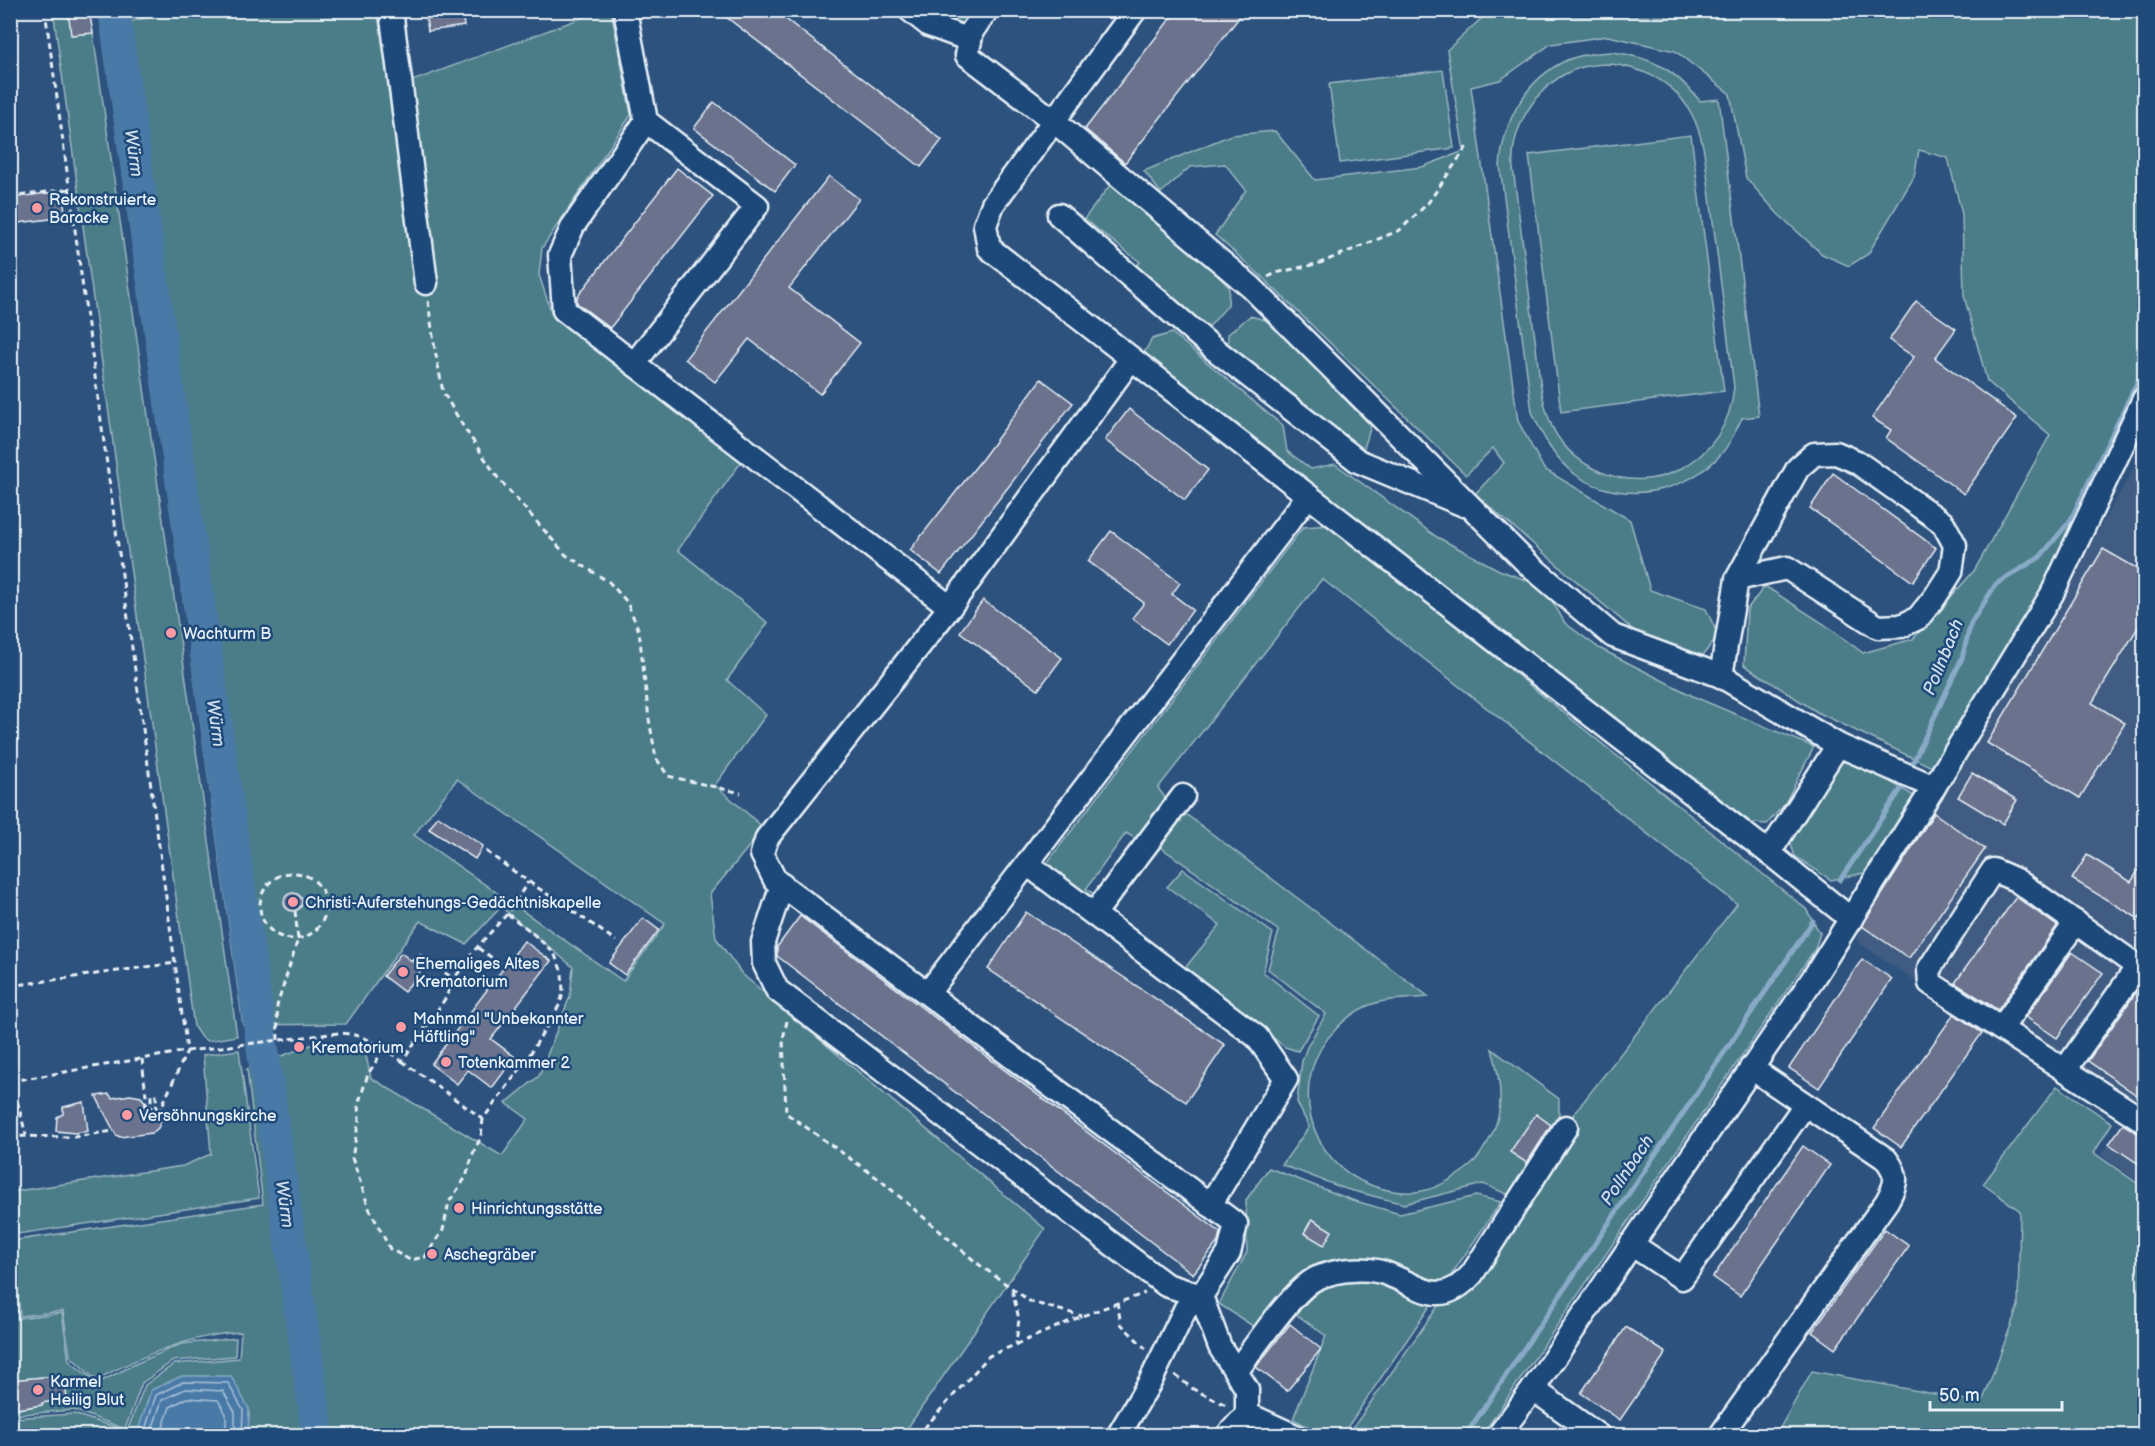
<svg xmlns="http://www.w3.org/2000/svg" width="2155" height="1446" viewBox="0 0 2155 1446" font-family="'Balsamiq Sans',sans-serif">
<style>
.built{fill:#405c82}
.green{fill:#4b7d89;stroke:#9ab7c0;stroke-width:1.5;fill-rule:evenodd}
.water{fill:#4a7aa7;stroke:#89aac7;stroke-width:1.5}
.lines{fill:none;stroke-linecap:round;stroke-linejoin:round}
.shore{stroke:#a9c1d8;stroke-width:1.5}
.stream{stroke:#89aac7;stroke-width:5}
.river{stroke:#4a7aa7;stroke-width:32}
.building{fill:#6a728d;stroke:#e8f1f8;stroke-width:1.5}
.minor-casing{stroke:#e8f1f8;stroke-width:27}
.path{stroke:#e8f1f8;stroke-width:3;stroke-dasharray:6 4.5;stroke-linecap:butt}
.minor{stroke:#1f4a7a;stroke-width:22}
.poi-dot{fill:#ff9aa2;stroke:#1f4a7a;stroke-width:2}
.labels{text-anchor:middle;stroke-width:5;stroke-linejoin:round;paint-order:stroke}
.poi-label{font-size:16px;fill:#e8f1f8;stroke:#1f4a7a;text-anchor:start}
.water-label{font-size:18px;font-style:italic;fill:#d0dfec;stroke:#1f4a7a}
</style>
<rect width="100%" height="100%" fill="#2e527e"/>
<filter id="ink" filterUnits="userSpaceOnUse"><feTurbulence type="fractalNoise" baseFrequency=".0167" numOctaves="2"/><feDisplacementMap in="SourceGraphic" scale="12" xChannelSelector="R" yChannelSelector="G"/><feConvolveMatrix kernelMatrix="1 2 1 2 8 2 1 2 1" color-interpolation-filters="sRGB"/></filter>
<g filter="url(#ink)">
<polygon class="built" points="2144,451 2144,1186 2101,1155 2123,1123 1858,942 1858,925 1936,810"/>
<g class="green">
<polygon points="1682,10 2144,11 2144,382 2062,551 1998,666 1936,769 1817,712 1744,665 1747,609 1765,586 1824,624 1863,653 1913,639 1974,571 2050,435 1987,381 1964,296 1962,214 1948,158 1919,150 1914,177 1868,254 1849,266 1822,254 1778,214 1746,178 1730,94 1675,51 1608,36 1551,44 1500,80 1471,87 1518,421 1544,469 1630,520 1650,590 1706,609 1718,635 1698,662 1639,635 1475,494 1504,463 1493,448 1466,475 1260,275 1215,235 1246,190 1225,164 1190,167 1161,193 1144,171 1231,135 1275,131 1315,180 1422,167 1464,151 1447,50 1483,17 1677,16"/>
<path d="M158 11H377L391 89 600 11H611L631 115 542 248 539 275 552 314 742 461 678 550 768 623 727 680 766 715 715 785 764 828 710 894 716 938 742 974 1045 1229 902 1436 248 1435 249 1409 137 1433 139 1435H11V1418L74 1414 127 1431 145 1385 174 1364 239 1358 241 1332C190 1335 141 1356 96 1380L70 1356 63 1311 20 1316 16 1273 11 1269V1241L263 1204 247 1069 316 1043 364 1047 371 1078 502 1156 528 1119 506 1103 539 1076 570 996 573 967 501 907 466 944 420 921 346 1024 243 1025 103 27 155 16ZM457 779 665 924 623 981 414 835Z"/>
<polygon points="925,11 975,11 966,23 941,22"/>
<polygon points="69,16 72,35 93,33 237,1036 207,1041 200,1036 194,1027 54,17"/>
<path d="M1613 52C1654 58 1674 69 1700 101L1719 99 1759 416 1742 418C1736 430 1731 443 1722 453 1687 494 1621 506 1576 475 1554 460 1542 435 1532 412L1500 166C1503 122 1525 79 1567 60 1581 54 1598 53 1613 52ZM1611 64C1668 72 1697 102 1705 158L1734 387C1731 424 1711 454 1678 470 1630 495 1564 468 1548 416 1539 390 1538 359 1534 331 1527 277 1520 223 1513 168 1510 126 1538 82 1579 68 1589 65 1600 64 1611 64Z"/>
<polygon points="1443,70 1454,148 1340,163 1329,84"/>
<polygon points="1691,135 1724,391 1561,412 1529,155"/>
<polygon points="1111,184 1183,241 1229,287 1228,305 1208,328 1198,328 1133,270 1140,262 1084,219"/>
<polygon points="1250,316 1269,321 1371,426 1364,448 1352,449 1228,352 1228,334"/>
<polygon points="1172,333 1283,426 1287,451 1311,469 1335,464 1437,537 1499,570 1544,587 1565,623 1599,648 1697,698 1814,747 1784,805 1767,824 1752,823 1144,353 1152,339"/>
<path d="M1332 525 1806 909 1820 933 1815 949 1482 1435H1348L1514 1197 1483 1184 1404 1204 1346 1189 1282 1165 1309 1127 1297 1102 1302 1061 1307 1047 1326 1014 1268 969 1279 931 1160 847 1110 912 1047 863 1303 527ZM1322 579 1737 904 1573 1115V1131L1559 1123V1099L1492 1049C1502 1084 1506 1117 1484 1148 1480 1155 1476 1161 1470 1166 1456 1177 1441 1187 1422 1191 1406 1194 1388 1191 1373 1186 1306 1163 1286 1077 1337 1028 1348 1016 1363 1006 1379 1002 1395 998 1413 999 1429 997L1183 812 1111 904 1086 889 1126 833 1141 842 1166 799 1158 788Z"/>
<polygon points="1836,761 1862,765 1914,796 1864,873 1831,880 1795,856 1789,839 1809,811"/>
<polygon points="1183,869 1273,933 1263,972 1319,1016 1298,1051 1285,1047 1185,968 1220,925 1167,887"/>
<polygon points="239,1050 259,1198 11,1235 11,1192 183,1166 211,1154 203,1055"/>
<polygon points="2057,1086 2112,1123 2094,1153 2144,1188 2144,1435 1776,1435 1812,1371 1982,1403 2018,1306 2020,1211 1983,1184"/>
<polygon points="1269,1168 1352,1200 1400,1214 1476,1196 1501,1202 1342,1435 1324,1435 1293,1419 1326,1336 1289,1309 1259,1330 1219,1304 1247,1252 1246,1200"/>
<polygon points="10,1272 13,1274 18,1318 62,1313 69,1361 98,1383 135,1364 181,1344 236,1338 235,1356 173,1361 142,1383 125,1429 74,1410 11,1415 11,1410 20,1409 19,1402 26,1408 42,1405 42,1403 63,1378 55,1380 54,1376 11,1380"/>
</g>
<polygon class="water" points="182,1376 231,1376 249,1409 248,1435 139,1436 137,1434 151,1390"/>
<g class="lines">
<g class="shore">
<polyline points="143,1436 156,1395 183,1382 228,1383 243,1410 242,1436"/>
<polyline points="150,1436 162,1400 185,1389 223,1391 235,1412 235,1436"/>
<polyline points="160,1436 170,1407 187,1398 218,1400 226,1414 226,1436"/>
</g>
<g class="stream">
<polyline points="1909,771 1962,658 1971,623 1996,584 2040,557 2070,521 2144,368"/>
<polyline points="1840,880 1901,789 1906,779"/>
<polyline points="1465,1436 1813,921"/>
</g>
<polyline class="river" points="114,10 318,1436"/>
</g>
<g class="building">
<polygon points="68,10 89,10 93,33 71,35"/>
<polygon points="425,10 462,10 464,26 428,31"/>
<polygon points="717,10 774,10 942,140 921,167"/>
<polygon points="1177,10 1245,10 1125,163 1085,129"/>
<polygon points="714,102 795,165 775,191 694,128"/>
<polygon points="677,168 713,196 610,328 577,303 577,297"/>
<polygon points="829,176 859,199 789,288 860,343 820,394 749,339 715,382 685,359"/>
<polygon points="62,191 66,217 10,224 10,198"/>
<polygon points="1916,301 1956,329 1935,358 2017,418 1964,494 1886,438 1891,430 1872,418 1914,357 1889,340"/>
<polygon points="1041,379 1073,403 941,574 910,550 982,459"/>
<polygon points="1129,409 1208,470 1185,500 1105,440"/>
<polygon points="1833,473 1936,548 1913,582 1810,508"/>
<polygon points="1111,531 1180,583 1172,594 1193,610 1167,644 1132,618 1144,603 1088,561"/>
<polygon points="2103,549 2145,573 2145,616 2092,703 2125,723 2080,798 1987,743"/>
<polygon points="983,600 1062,658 1038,690 960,632"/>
<polygon points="1972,773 2017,800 2003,824 1958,797"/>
<polygon points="1934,813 1985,849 1909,958 1862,926"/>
<polygon points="438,816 483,846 475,859 429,829"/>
<polygon points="2087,855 2131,882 2145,860 2145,910 2139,919 2072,879"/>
<circle cx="293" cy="902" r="9"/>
<polygon points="2016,897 2057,926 1998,1010 1955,983"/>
<polygon points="1026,912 1225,1045 1186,1102 988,969"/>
<polygon points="800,916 1220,1232 1218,1242 1193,1274 777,956 777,947"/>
<polygon points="643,918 659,930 625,975 609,963"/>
<polygon points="524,941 551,961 491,1039 515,1057 492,1088 468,1070 457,1084 431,1064"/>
<polygon points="2072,952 2103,973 2057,1038 2026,1017"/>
<polygon points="401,953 422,969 404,992 383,976"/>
<polygon points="1862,959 1892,979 1819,1088 1789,1068"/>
<polygon points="2142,984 2145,984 2145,1101 2088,1061"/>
<polygon points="1954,1014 1982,1033 1901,1147 1874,1128"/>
<polygon points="109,1094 112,1098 130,1095 141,1097 161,1121 158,1128 152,1133 120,1137 116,1135 96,1096"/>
<polygon points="84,1102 88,1131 75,1133 56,1131 57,1117 63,1114 63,1107"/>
<polygon points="1536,1114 1551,1125 1527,1163 1510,1152"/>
<polygon points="2123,1124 2145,1138 2145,1168 2109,1144"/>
<polygon points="1803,1146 1830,1165 1740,1296 1713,1277"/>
<polygon points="1312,1219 1332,1231 1324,1245 1304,1233"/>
<polygon points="1885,1229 1909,1246 1835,1349 1812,1332"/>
<polygon points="1290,1324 1321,1349 1287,1391 1256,1367"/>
<polygon points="1626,1327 1666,1353 1620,1420 1581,1393"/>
<polygon points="55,1376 55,1380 64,1378 67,1399 42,1403 42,1405 10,1410 10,1380"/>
</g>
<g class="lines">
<defs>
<g id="minor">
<polyline points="391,10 426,283"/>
<polyline points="625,10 646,121 757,206 634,364"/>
<polyline points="910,10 929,25 970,40"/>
<polyline points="987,10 972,31 967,55 1054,121 1251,287 1528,564 1613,636 1721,676 1838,745 1934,787"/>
<polyline points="1135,10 993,204 985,225 989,248 1769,853 1851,919"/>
<polyline points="646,121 573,226 560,255 564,310 950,607"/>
<polyline points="1059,215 1213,348 1358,461 1464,505"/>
<polyline points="1131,359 950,607 767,838 762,854 775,880 1236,1224 1229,1253 1201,1296 1220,1347 1247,1389 1247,1414"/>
<polyline points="1721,676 1737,579 1798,468 1814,454 1836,453 1857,462 1943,523 1955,545 1951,572 1935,597 1918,618 1901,626 1878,627 1787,568 1737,579"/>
<polyline points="1769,853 1838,745"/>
<polyline points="1027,864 1257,1037 1286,1079 1210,1205"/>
<polyline points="782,885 763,942 764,963 777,990 1166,1285 1201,1296"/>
<polyline points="1094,914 1183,796"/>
<polyline points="2144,971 2016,880 1993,870 1929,969 1930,983 2144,1121"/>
<polyline points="928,993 1308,496"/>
<polyline points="2001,1029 2076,922"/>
<polyline points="2065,1070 2138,966"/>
<polyline points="1631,1244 1682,1278 1805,1105"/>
<path d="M1236 1372C1253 1349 1294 1288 1317 1278 1338 1269 1369 1266 1390 1275 1424 1289 1441 1308 1472 1274L1566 1127"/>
<polyline points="1533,1389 1599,1436"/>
<polyline points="1118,1436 1150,1382 1186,1308 1201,1296"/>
<polyline points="1227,1436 1247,1414 1295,1436"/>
<polyline points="1498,1436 1533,1389 1814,977 1934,787 2052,594 2144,399"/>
<path d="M1720 1436 1887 1201C1897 1183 1899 1176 1886 1159L1751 1068"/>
</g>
</defs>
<use href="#minor" class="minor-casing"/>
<g class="path">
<polyline points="45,10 187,1051 157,1117"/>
<polyline points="141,10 142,15"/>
<polyline points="10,197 69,189"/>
<polyline points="1268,277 1276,273 1320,263 1400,230 1428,203 1468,145"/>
<polyline points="428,301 435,350 443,392 463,426 498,478 566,555 609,582 627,602 639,631 649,719 656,758 668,776 741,793"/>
<path d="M486 851C528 883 573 910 616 941"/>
<circle cx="293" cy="906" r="33"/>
<polyline points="478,948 505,967"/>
<polyline points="412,961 418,954 454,979"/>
<polyline points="10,986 175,963"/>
<polyline points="787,1021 783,1039 786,1113 879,1179 977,1263 1031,1302 1082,1316"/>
<polyline points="278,1040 277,1006 298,939 295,911"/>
<polyline points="384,1049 368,1074 358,1105 359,1120 352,1158 369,1208 390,1249 410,1260 425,1257 443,1230 449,1202 466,1177 474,1151 481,1137 483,1119"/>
<polyline points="142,1059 146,1096 145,1114 149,1115 151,1109 151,1095 156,1095 157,1116"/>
<polyline points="402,1061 483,1119 526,1061 560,1004 563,993 562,972 554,953 529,930 507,914"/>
<path d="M10 1069 12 1081 187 1051 339 1033C366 1034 380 1046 402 1061L445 999 454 979 473 952 507 914 528 882"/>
<polyline points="12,1081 26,1135"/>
<polyline points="10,1136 74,1137 113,1131"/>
<polyline points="1012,1290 1019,1319 1016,1343"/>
<polyline points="1117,1302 1121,1324 1146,1349"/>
<polyline points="1175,1375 1193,1389 1226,1405"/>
<polyline points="917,1436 989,1356 1082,1316 1145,1293"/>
</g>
<use href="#minor" class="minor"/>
</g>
</g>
<g class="poi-dot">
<circle cx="37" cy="208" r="6"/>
<circle cx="171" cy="633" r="6"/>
<circle cx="293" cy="902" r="6"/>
<circle cx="403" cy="972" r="6"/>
<circle cx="401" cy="1027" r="6"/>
<circle cx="299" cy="1047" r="6"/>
<circle cx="446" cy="1062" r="6"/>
<circle cx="127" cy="1115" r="6"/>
<circle cx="459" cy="1208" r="6"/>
<circle cx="432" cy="1254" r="6"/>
<circle cx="38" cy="1390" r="6"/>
</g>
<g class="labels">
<g class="poi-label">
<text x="49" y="205">Rekonstruierte<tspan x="49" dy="18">Baracke</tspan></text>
<text x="183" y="639">Wachturm B</text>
<text x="305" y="908">Christi-Auferstehungs-Gedächtniskapelle</text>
<text x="415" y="969">Ehemaliges Altes<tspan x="415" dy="18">Krematorium</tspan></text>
<text x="413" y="1024">Mahnmal "Unbekannter<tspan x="413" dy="18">Häftling"</tspan></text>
<text x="311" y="1053">Krematorium</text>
<text x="458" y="1068">Totenkammer 2</text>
<text x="139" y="1121">Versöhnungskirche</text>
<text x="471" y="1214">Hinrichtungsstätte</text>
<text x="444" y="1260">Aschegräber</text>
<text x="50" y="1387">Karmel<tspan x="50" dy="18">Heilig Blut</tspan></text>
</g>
<g class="water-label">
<text transform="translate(134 153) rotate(82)" y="6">Würm</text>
<text transform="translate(1943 657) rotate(-68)" y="6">Pollnbach</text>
<text transform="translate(216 723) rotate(82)" y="6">Würm</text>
<text transform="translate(1627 1170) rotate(-56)" y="6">Pollnbach</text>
<text transform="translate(285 1204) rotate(82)" y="6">Würm</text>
</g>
</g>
<rect width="2155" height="1446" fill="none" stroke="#1f4a7a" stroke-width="36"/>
<rect x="18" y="18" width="2119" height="1410" fill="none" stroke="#e8f1f8" stroke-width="2" filter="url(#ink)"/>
<path d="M1930 1401v9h132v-9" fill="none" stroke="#e8f1f8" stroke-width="3"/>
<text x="1939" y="1401" font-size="18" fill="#e8f1f8" stroke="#1f4a7a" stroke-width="4.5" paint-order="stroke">50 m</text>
</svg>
